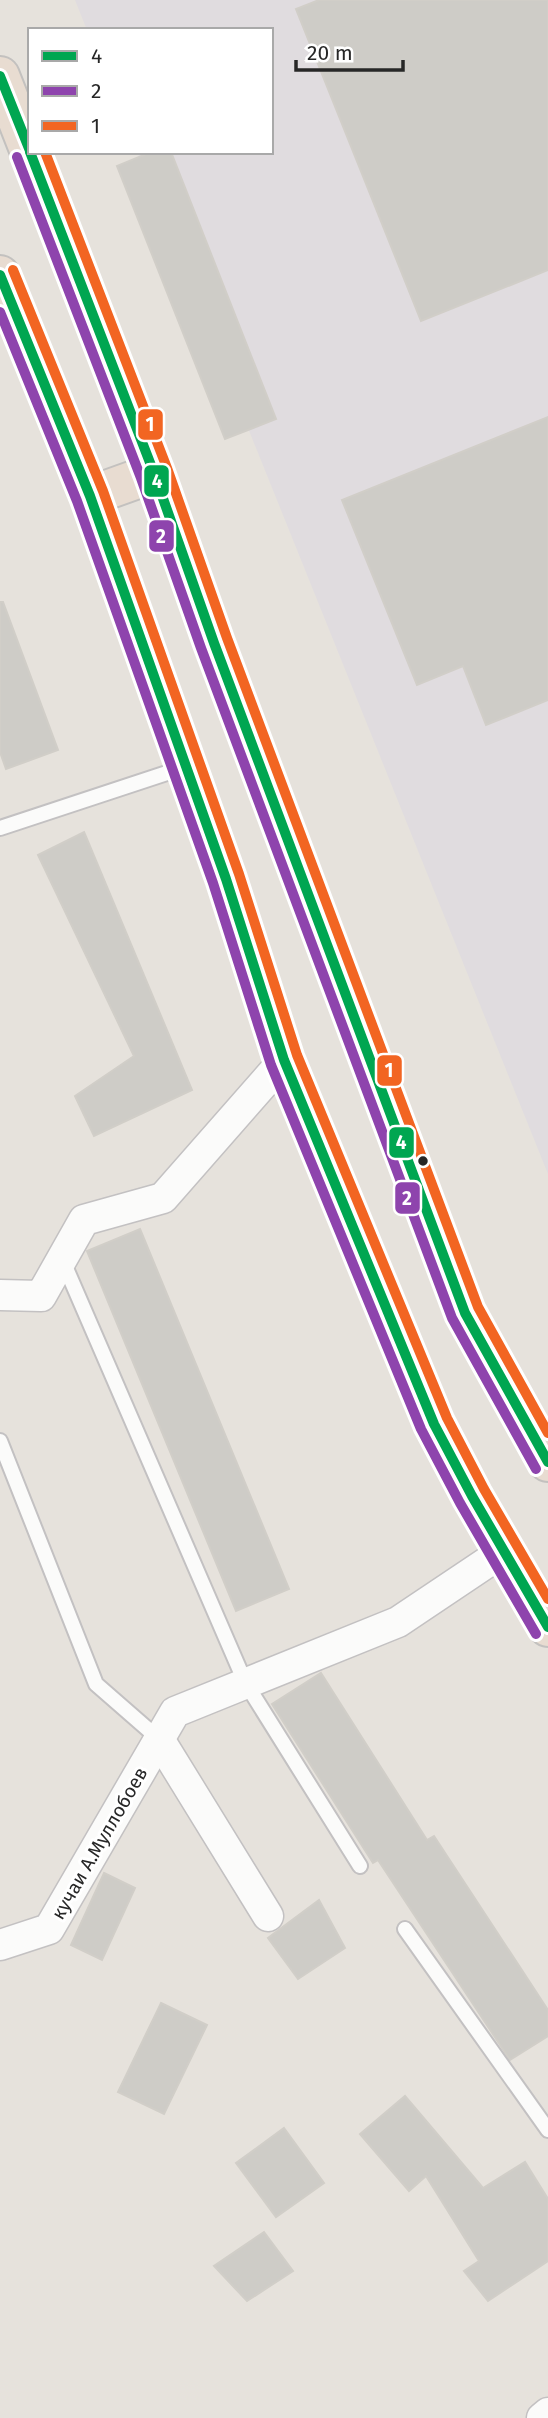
<svg xmlns="http://www.w3.org/2000/svg" width="548" height="2418" viewBox="0 0 548 2418" font-family="'Fira Sans',sans-serif">
<style>
.industrial{fill:#e0dcdf}
.building{fill:#ceccc7;stroke:#d1cec8;stroke-width:2}
.lines{fill:none;stroke-linecap:round;stroke-linejoin:round}
.lane-casing{stroke:#c3c1c2;stroke-width:18}
.street-casing{stroke:#c3c1c2;stroke-width:33}
.highway-casing{stroke:#c3c1bf;stroke-width:42}
.lane{stroke:#fbfbfa;stroke-width:14}
.street{stroke:#fbfbfa;stroke-width:30}
.highway{stroke:#e8dcd1;stroke-width:38}
.bus-1-casing{stroke:#fff;stroke-width:16}
.bus-2-casing{stroke:#fff;stroke-width:16}
.bus-3-casing{stroke:#fff;stroke-width:16}
.bus-1{stroke:#00a651;stroke-width:10}
.bus-2{stroke:#8e44ad;stroke-width:10}
.bus-3{stroke:#f26522;stroke-width:10}
.bus-dot{fill:#272727;stroke:#fff;stroke-width:2.5}
.labels{text-anchor:middle;stroke-width:6;stroke-linejoin:round;paint-order:stroke}
.street-label{font-size:19px;fill:#272727;stroke:#fff}
.line-badge{stroke:#fff;stroke-width:2.5}
.badge-label{font-size:19px;text-anchor:middle;font-weight:bold;fill:#fff}
</style>
<rect width="100%" height="100%" fill="#e6e2dc"/>
<polygon class="industrial" points="75,0 548,0 548,1174 137,152 271,152 271,30 87,30"/>
<g class="building">
<polygon points="319,0 548,0 548,270 421,321 296,9"/>
<polygon points="151,152 171,152 276,419 225,439 117,166"/>
<polygon points="548,417 548,700 486,725 463,666 417,685 342,500"/>
<polygon points="0,602 3,602 58,750 6,769 0,752"/>
<polygon points="84,832 192,1090 94,1136 75,1096 134,1056 38,855"/>
<polygon points="140,1229 289,1589 236,1611 87,1251"/>
<polygon points="321,1673 427,1840 434,1836 548,2010 548,2036 510,2060 378,1860 373,1863 272,1704"/>
<polygon points="104,1873 135,1888 102,1960 71,1945"/>
<polygon points="319,1900 345,1948 298,1979 268,1938"/>
<polygon points="161,2003 207,2025 164,2114 118,2092"/>
<polygon points="405,2096 483,2188 525,2162 548,2199 548,2261 488,2301 464,2271 479,2261 426,2176 409,2191 360,2134"/>
<polygon points="284,2128 324,2183 276,2217 236,2163"/>
<polygon points="264,2232 293,2271 247,2301 214,2266"/>
</g>
<g class="lines">
<defs>
<g id="lane">
<polyline points="0,828 185,767"/>
<polyline points="62,1259 245,1682 360,1866"/>
<polyline points="0,1441 96,1684 159,1739"/>
<polyline points="405,1929 548,2130"/>
</g>
<g id="street">
<polyline points="0,1295 41,1296 84,1220 163,1198 284,1060"/>
<polyline points="159,1739 268,1916"/>
<polyline points="0,1945 49,1929 175,1712 398,1622 504,1551"/>
<polyline points="542,2418 548,2413"/>
</g>
<g id="highway">
<polyline points="0,76 30,152"/>
<polyline points="30,152 154,473 214,643 465,1313 548,1462"/>
<polyline points="0,275 90,496 226,879 284,1060 434,1424 472,1496 548,1627"/>
<polyline points="90,496 154,473"/>
</g>
</defs>
<use href="#lane" class="lane-casing"/>
<use href="#street" class="street-casing"/>
<use href="#highway" class="highway-casing"/>
<use href="#lane" class="lane"/>
<use href="#street" class="street"/>
<use href="#highway" class="highway"/>
<defs>
<g id="bus-1">
<polyline points="0,76 30,151"/>
<polyline points="30,152 154,473 214,643 465,1313 548,1462"/>
<polyline points="0,275 90,496 226,879 284,1060 434,1424 472,1496 548,1627"/>
</g>
<g id="bus-2">
<polyline points="17,157 141,478 201,648 452,1318 536,1469"/>
<polyline points="0,312 77,501 213,883 271,1065 421,1429 460,1503 536,1634"/>
</g>
<g id="bus-3">
<polyline points="45,152 167,468 227,638 478,1307 548,1433"/>
<polyline points="13,270 103,491 239,874 297,1055 447,1418 484,1489 548,1599"/>
</g>
</defs>
<use href="#bus-1" class="bus-1-casing"/>
<use href="#bus-2" class="bus-2-casing"/>
<use href="#bus-3" class="bus-3-casing"/>
<use href="#bus-1" class="bus-1"/>
<use href="#bus-2" class="bus-2"/>
<use href="#bus-3" class="bus-3"/>
</g>
<circle class="bus-dot" cx="423" cy="1161" r="6"/>
<g class="labels">
<g class="street-label">
<text transform="translate(99 1843) rotate(-60)" y="7">кучаи А.Муллобоев</text>
</g>
</g>
<g class="line-badge">
<rect x="137" y="408" width="27" height="33" rx="7" fill="#f26522"/>
<rect x="143" y="464" width="27" height="34" rx="7" fill="#00a651"/>
<rect x="148" y="519" width="27" height="34" rx="7" fill="#8e44ad"/>
<rect x="376" y="1054" width="27" height="33" rx="7" fill="#f26522"/>
<rect x="388" y="1126" width="27" height="33" rx="7" fill="#00a651"/>
<rect x="394" y="1181" width="27" height="34" rx="7" fill="#8e44ad"/>
</g>
<g class="badge-label">
<text x="150" y="431">1</text>
<text x="157" y="488">4</text>
<text x="161" y="543">2</text>
<text x="389" y="1077">1</text>
<text x="401" y="1149">4</text>
<text x="407" y="1205">2</text>
</g>
<rect x="28" y="28" width="245" height="126" fill="#ffffff" stroke="#a9a9a9" stroke-width="2"/>
<rect x="42" y="51" width="35" height="10" fill="#00a651" stroke="#a9a9a9" stroke-width="2"/>
<text x="91" y="63" font-size="21" fill="#272727">4</text>
<rect x="42" y="86" width="35" height="10" fill="#8e44ad" stroke="#a9a9a9" stroke-width="2"/>
<text x="91" y="98" font-size="21" fill="#272727">2</text>
<rect x="42" y="121" width="35" height="10" fill="#f26522" stroke="#a9a9a9" stroke-width="2"/>
<text x="91" y="133" font-size="21" fill="#272727">1</text>
<path d="M296 60v10h107v-10" fill="none" stroke="#272727" stroke-width="3.5"/>
<text x="307" y="60" font-size="21" fill="#272727" stroke="#ffffff" stroke-width="5" paint-order="stroke">20 m</text>
</svg>
